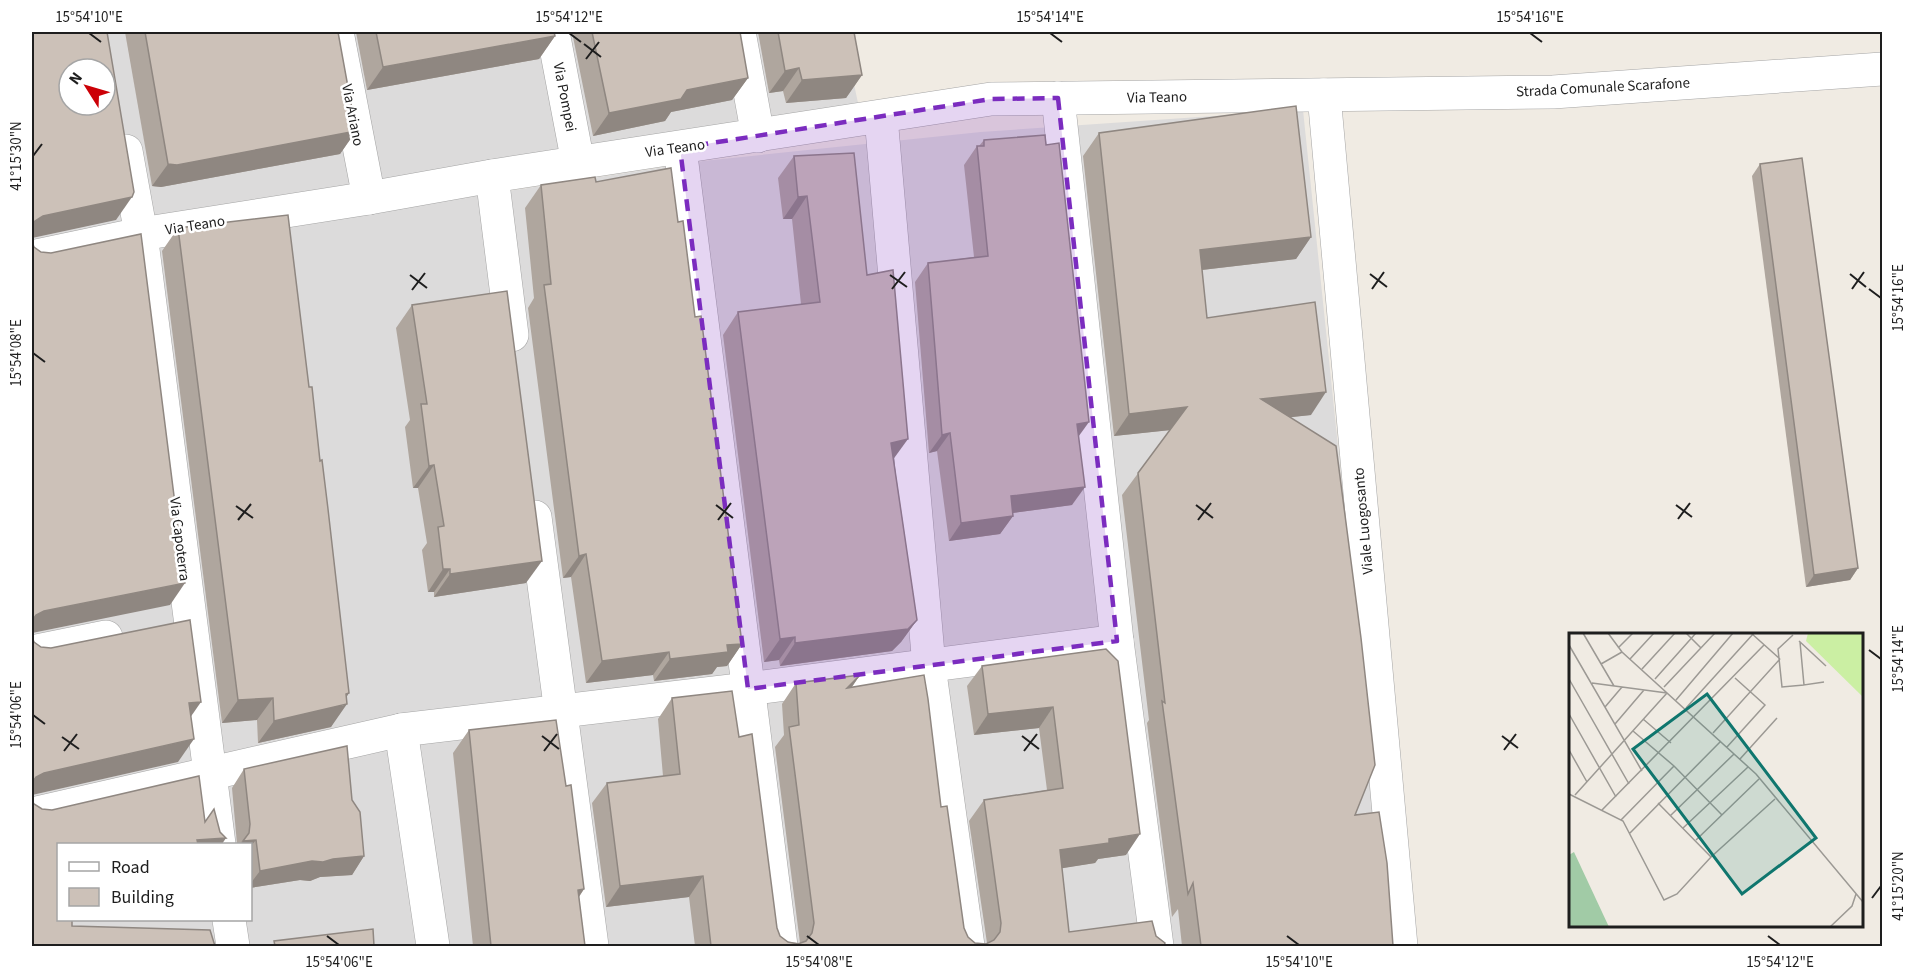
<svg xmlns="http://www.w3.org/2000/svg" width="1914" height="978" viewBox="0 0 1914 978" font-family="'Source Sans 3',sans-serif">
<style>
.residential{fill:#dcdbdb;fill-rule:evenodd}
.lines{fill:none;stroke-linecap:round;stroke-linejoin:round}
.minor-casing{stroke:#a5a5a5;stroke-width:34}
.minor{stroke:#fff;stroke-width:33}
.wall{fill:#afa69e}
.shaded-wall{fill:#8f8781}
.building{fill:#ccc1b8;stroke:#8f8781;stroke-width:1.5;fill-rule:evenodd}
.marked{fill:#7b2cbf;fill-opacity:0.2;stroke:#7b2cbf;stroke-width:4.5;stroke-dasharray:12 8;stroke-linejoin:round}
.ticks{fill:none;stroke:#1e1e1e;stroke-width:2}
.labels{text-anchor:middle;stroke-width:5;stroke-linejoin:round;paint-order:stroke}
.street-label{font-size:15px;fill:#1e1e1e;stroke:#fff}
.inset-road{fill:none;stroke:#9c9994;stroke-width:1.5}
.view{fill:#0f766e;fill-opacity:0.15;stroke:#0f766e;stroke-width:3}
.inset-edge{fill:none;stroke:#1e1e1e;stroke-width:3}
.neatline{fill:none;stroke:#1e1e1e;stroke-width:2}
.ticks-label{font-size:15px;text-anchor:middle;fill:#1e1e1e}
</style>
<rect width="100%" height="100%" fill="#f0ebe3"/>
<g class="residential">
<path d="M32 32H843L858 103 32 241ZM69 69H105V105H69Z"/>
<path d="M1303 110 1390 946H32V270L136 248 703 161 981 132ZM58 844H250V920H58Z"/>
</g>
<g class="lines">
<defs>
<g id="minor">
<polyline points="337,32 369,198"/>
<polyline points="553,32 578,163"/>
<polyline points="739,32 758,136"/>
<polyline points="1324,95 1401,946"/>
<polyline points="1058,98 1117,641 1157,946"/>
<polyline points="881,117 929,666 968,946"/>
<polyline points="680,148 781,946"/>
<polyline points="126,151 141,234 219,844"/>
<polyline points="492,176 512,335"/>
<polyline points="32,257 141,234 369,198 492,176 991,99 1553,92 1882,69"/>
<polyline points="535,517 592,946"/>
<polyline points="32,652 106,637"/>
<polyline points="401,730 433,946"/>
<polyline points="32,814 401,730 748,689 1117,641"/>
<polyline points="229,920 233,946"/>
</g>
</defs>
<use href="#minor" class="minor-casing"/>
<use href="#minor" class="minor"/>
</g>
<g class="wall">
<polygon points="125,32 338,32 356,131 340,154 161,187 152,186"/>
<polygon points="356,32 554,32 555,36 539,59 367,90"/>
<polygon points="572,32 740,32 748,78 732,100 671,112 665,121 593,136"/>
<polygon points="758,32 854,32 862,75 846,98 786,103 783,91 769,93"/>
<polygon points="1099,133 1311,237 1296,259 1202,270 1207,318 1311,415 1290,417 1355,815 1393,946 1182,946 1178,909 1172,917 1147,723 1149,720 1122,495 1170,430 1114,436 1083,156"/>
<polygon points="984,140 1078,438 1072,505 1013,513 1013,516 1000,534 949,541 937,451 929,453 915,282 928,263 974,257 964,165 977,146 979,146"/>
<polygon points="794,156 867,275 917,620 901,642 892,651 780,666 779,660 764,662 723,335 738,312 801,304 792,219 783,219 778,178"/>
<polygon points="1760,164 1858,568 1850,580 1806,587 1752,176"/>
<polygon points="596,182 678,222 695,317 742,644 727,666 717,667 712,674 654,681 653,675 586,683 571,577 563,578 528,308 534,298 525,208 541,185"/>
<polygon points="178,228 346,697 331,727 258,743 257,720 222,723 162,251"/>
<polygon points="412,305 526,583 434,597 434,592 428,592 422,550 427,543 418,488 413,488 405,427 410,420 396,328"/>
<polygon points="1106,649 1126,855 1098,859 1095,863 1062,868 1069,932 1156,936 1164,946 695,946 689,897 606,907 592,803 607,783 663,776 658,719 672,698 739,737 777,928 780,936 788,942 800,943 775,747 784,735 782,704 796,683 860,675 852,687 941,807 964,928 968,937 975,943 987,943 969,821 984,800 1047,790 1039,728 974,735 967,686 982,666"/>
<polygon points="469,730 566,786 584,889 579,897 585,946 473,946 453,753"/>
<polygon points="244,769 352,800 364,856 352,875 320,877 310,881 300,880 250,888 250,844 237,844 232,788"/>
</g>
<g class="shaded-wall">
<polygon points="555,36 539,59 367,90 383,67"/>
<polygon points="799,68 783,91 769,93 785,71"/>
<polygon points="862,75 846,98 786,103 802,80"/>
<polygon points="748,78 732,100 671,112 665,121 593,136 609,113 687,90"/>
<polygon points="356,131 340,154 161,187 152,186 168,164"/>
<polygon points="807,196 792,219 783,219 798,197"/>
<polygon points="132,197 116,220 32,238 32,226 35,221 43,216"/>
<polygon points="1311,237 1296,259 1184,272 1200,250"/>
<polygon points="1326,392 1311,415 1246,422 1261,399"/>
<polygon points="1187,407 1171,430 1114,436 1129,414"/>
<polygon points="1089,422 1076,440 1077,424"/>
<polygon points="950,433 937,451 929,453 942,435"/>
<polygon points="908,439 892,461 891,443"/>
<polygon points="434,465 418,488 413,488 429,466"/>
<polygon points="1085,487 1072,505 998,515 1011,496"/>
<polygon points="1013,516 1000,534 949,541 961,523"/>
<polygon points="586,554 571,577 563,578 579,556"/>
<polygon points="542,561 526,583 434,597 450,574"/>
<polygon points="1858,568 1850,580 1806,587 1814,575"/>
<polygon points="443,569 450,569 434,592 428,592"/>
<polygon points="185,583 170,605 32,633 32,621 36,615 44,611"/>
<polygon points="917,620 901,642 892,651 780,666 795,643"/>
<polygon points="795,637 779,660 764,662 780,639"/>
<polygon points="742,644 727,666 717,667 712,674 654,681 670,659 727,645"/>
<polygon points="669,652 653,675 586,683 602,661"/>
<polygon points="860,675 846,695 847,688"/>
<polygon points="349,693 341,706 347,704 331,727 258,743 274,721"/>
<polygon points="273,698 257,720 222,723 238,700"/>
<polygon points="201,702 185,725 189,703"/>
<polygon points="1053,707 1039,728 974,735 988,714"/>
<polygon points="194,739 178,762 32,795 32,783 36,777 44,773"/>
<polygon points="1140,834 1126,855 1098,859 1095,863 1045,871 1060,850 1109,839"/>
<polygon points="226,838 222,844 194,844 197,840"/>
<polygon points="256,840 250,847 250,844 240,844 243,841"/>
<polygon points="364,856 352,875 320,877 310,881 300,880 250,888 250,884 260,871 312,861"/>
<polygon points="703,876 689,897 606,907 620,886"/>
<polygon points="584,889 569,911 578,890"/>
</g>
<g class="building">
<path d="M32 32H107L134 192 132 197 43 216 35 221 32 227ZM69 69H105V105H69Z"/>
<polygon points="145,32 338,32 356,131 177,165 168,164"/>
<polygon points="376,32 554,32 555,36 383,67"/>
<polygon points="592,32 740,32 748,78 687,90 681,99 609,113"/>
<polygon points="778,32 854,32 862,75 802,80 799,68 785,71"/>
<polygon points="1296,106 1311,237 1200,250 1207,318 1315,302 1326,392 1261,399 1336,446 1361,638 1375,765 1355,815 1379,812 1387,863 1393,946 1201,946 1193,883 1188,894 1162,701 1165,703 1138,473 1187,407 1129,414 1099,133"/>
<polygon points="1045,135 1046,145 1059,143 1089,422 1077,424 1085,487 1011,496 1013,516 961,523 950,433 942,435 928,263 988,256 977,146 984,146 984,140"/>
<polygon points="854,153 867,275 893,270 908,439 891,443 917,620 908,629 795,643 795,637 780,639 738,312 820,302 807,196 798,197 794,156"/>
<polygon points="1802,158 1858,568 1814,575 1760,164"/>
<polygon points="671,168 678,222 683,221 695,317 701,316 742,644 727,645 728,652 670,659 669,652 602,661 586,554 579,556 544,285 551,284 541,185 595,177 596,182"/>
<polygon points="288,215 309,387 312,387 320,461 322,460 328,509 349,693 346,694 347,704 274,721 273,698 238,700 178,228"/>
<polygon points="141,234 185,583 44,611 36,615 32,621 32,242 34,247 41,252 51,253"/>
<polygon points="507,291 542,561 450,574 450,569 443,569 438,527 444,526 434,465 429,466 421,404 427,404 412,305"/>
<polygon points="190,620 201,702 189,703 194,739 44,773 36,777 32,783 32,637 34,642 41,647 51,648"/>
<polygon points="1106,649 1118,661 1140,834 1109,839 1109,843 1060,850 1069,932 1152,921 1156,936 1165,943 1164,946 711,946 703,876 620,886 607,783 680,774 672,698 732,691 739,737 752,734 777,928 780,936 788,942 798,944 806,941 812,933 814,923 789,727 799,725 796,683 860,675 847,688 924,675 928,699 941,807 947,806 964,928 968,937 975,943 986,944 994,940 1000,932 1001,923 984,800 1063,788 1053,707 988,714 982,666"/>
<polygon points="556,720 566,786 571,785 584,889 578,890 585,946 491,946 469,730"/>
<polygon points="347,746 352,800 360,812 364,856 333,859 323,862 312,861 260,871 256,840 243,841 249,833 250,824 244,769"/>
<polygon points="199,776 205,822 214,809 220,832 226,838 197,840 198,844 58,844 58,920 72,920 72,926 210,930 215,946 32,946 32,800 34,804 42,809 52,810"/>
<polygon points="373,929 374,946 275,946 274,941"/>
</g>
<path class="marked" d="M1058 98 1117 641 748 689 680 148 991 99Z"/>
<path class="ticks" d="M89 33 101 42M569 33 581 42M1050 33 1062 42M1530 33 1542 42M584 44 601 57M586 59 599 42M33 156 42 144M1370 274 1387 287M1850 274 1866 287M410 275 427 288M890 275 907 287M892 289 905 272M1372 289 1384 272M1852 289 1864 272M1869 289 1881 298M412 290 425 273M33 353 45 362M716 505 733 518M1196 505 1213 518M1676 505 1692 517M236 506 253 518M1678 519 1690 503M238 520 251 504M718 520 731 503M1198 520 1211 503M1869 650 1881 659M33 715 45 724M542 736 559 749M1022 736 1039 749M1502 736 1518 748M62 737 79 749M1504 750 1516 734M64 751 77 734M544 751 557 734M1024 751 1037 734M1872 898 1881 886M327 936 339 945M807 936 819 945M1287 936 1299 945M1768 936 1780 945"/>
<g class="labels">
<g class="street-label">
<text transform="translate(1603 87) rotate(-3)" y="5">Strada Comunale Scarafone</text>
<text transform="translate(565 97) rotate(79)" y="5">Via Pompei</text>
<text transform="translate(1157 97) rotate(-1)" y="5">Via Teano</text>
<text transform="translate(353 115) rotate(79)" y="5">Via Ariano</text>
<text transform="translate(675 148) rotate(-8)" y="5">Via Teano</text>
<text transform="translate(195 225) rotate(-9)" y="5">Via Teano</text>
<text transform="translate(1363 521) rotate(-95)" y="5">Viale Luogosanto</text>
<text transform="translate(180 539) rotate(83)" y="5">Via Capoterra</text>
</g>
</g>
<g transform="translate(1569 633)">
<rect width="294" height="294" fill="#f0ebe3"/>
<path d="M239 0H294V64L237 8Z" fill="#cbefa3"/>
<path d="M5 219 40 294H0V222Z" fill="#a1cba6"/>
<path class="inset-road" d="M14 0 45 53M39 0 53 19 187 141 294 269M117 0 132 15M182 0 211 26M224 2 209 16 213 54 235 52M230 8 257 33M231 9 235 52 255 49M0 12 73 138M49 15 64 0M61 26 85 0M32 31 53 19M73 36 106 0M0 46 60 151M86 46 127 0M23 50 98 60M95 54 146 0M107 67 164 0M36 74 53 54M117 75 185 0M0 81 47 164M74 86 102 110M46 91 75 57M64 98 105 133 153 182M144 100 211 26M158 114 196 72 166 45M0 117 18 149M171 126 208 85M0 161 54 188 95 267 108 261 142 224 206 166M6 162 98 60M89 170 142 224M33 177 195 12M101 183 165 121M52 187 105 133M114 195 179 134M61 200 152 108M127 207 190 146M261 294 283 273 287 261"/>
<path class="view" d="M138 61 247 205 173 261 64 116Z"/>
<rect width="294" height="294" class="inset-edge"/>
</g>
<rect width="1914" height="978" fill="none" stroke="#ffffff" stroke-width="66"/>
<rect x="57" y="843" width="195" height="78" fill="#ffffff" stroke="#a5a5a5" stroke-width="1.5"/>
<rect x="69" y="862" width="30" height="9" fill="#ffffff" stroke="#a5a5a5" stroke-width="1.5"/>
<text x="111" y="873" font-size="18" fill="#1e1e1e">Road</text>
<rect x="69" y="888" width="30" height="18" fill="#ccc1b8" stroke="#a5a5a5" stroke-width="1.5"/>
<text x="111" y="903" font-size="18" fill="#1e1e1e">Building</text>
<g transform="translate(87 87) rotate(307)"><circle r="28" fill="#ffffff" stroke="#a5a5a5" stroke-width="1.5"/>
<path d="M0-4.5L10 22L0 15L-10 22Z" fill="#cc0007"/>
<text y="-9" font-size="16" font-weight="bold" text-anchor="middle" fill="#1e1e1e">N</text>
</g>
<rect x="33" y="33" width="1848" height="912" class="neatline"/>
<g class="ticks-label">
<text x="89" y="22">15°54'10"E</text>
<text x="569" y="22">15°54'12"E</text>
<text x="1050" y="22">15°54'14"E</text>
<text x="1530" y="22">15°54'16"E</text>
<text transform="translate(16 156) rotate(-90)" y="5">41°15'30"N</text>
<text transform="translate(1898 298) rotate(-90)" y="5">15°54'16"E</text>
<text transform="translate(16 353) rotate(-90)" y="5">15°54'08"E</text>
<text transform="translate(1898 659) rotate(-90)" y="5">15°54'14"E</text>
<text transform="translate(16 715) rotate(-90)" y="5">15°54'06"E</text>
<text transform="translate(1898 886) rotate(-90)" y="5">41°15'20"N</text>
<text x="339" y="967">15°54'06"E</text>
<text x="819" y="967">15°54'08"E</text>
<text x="1299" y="967">15°54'10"E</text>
<text x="1780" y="967">15°54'12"E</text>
</g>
</svg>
